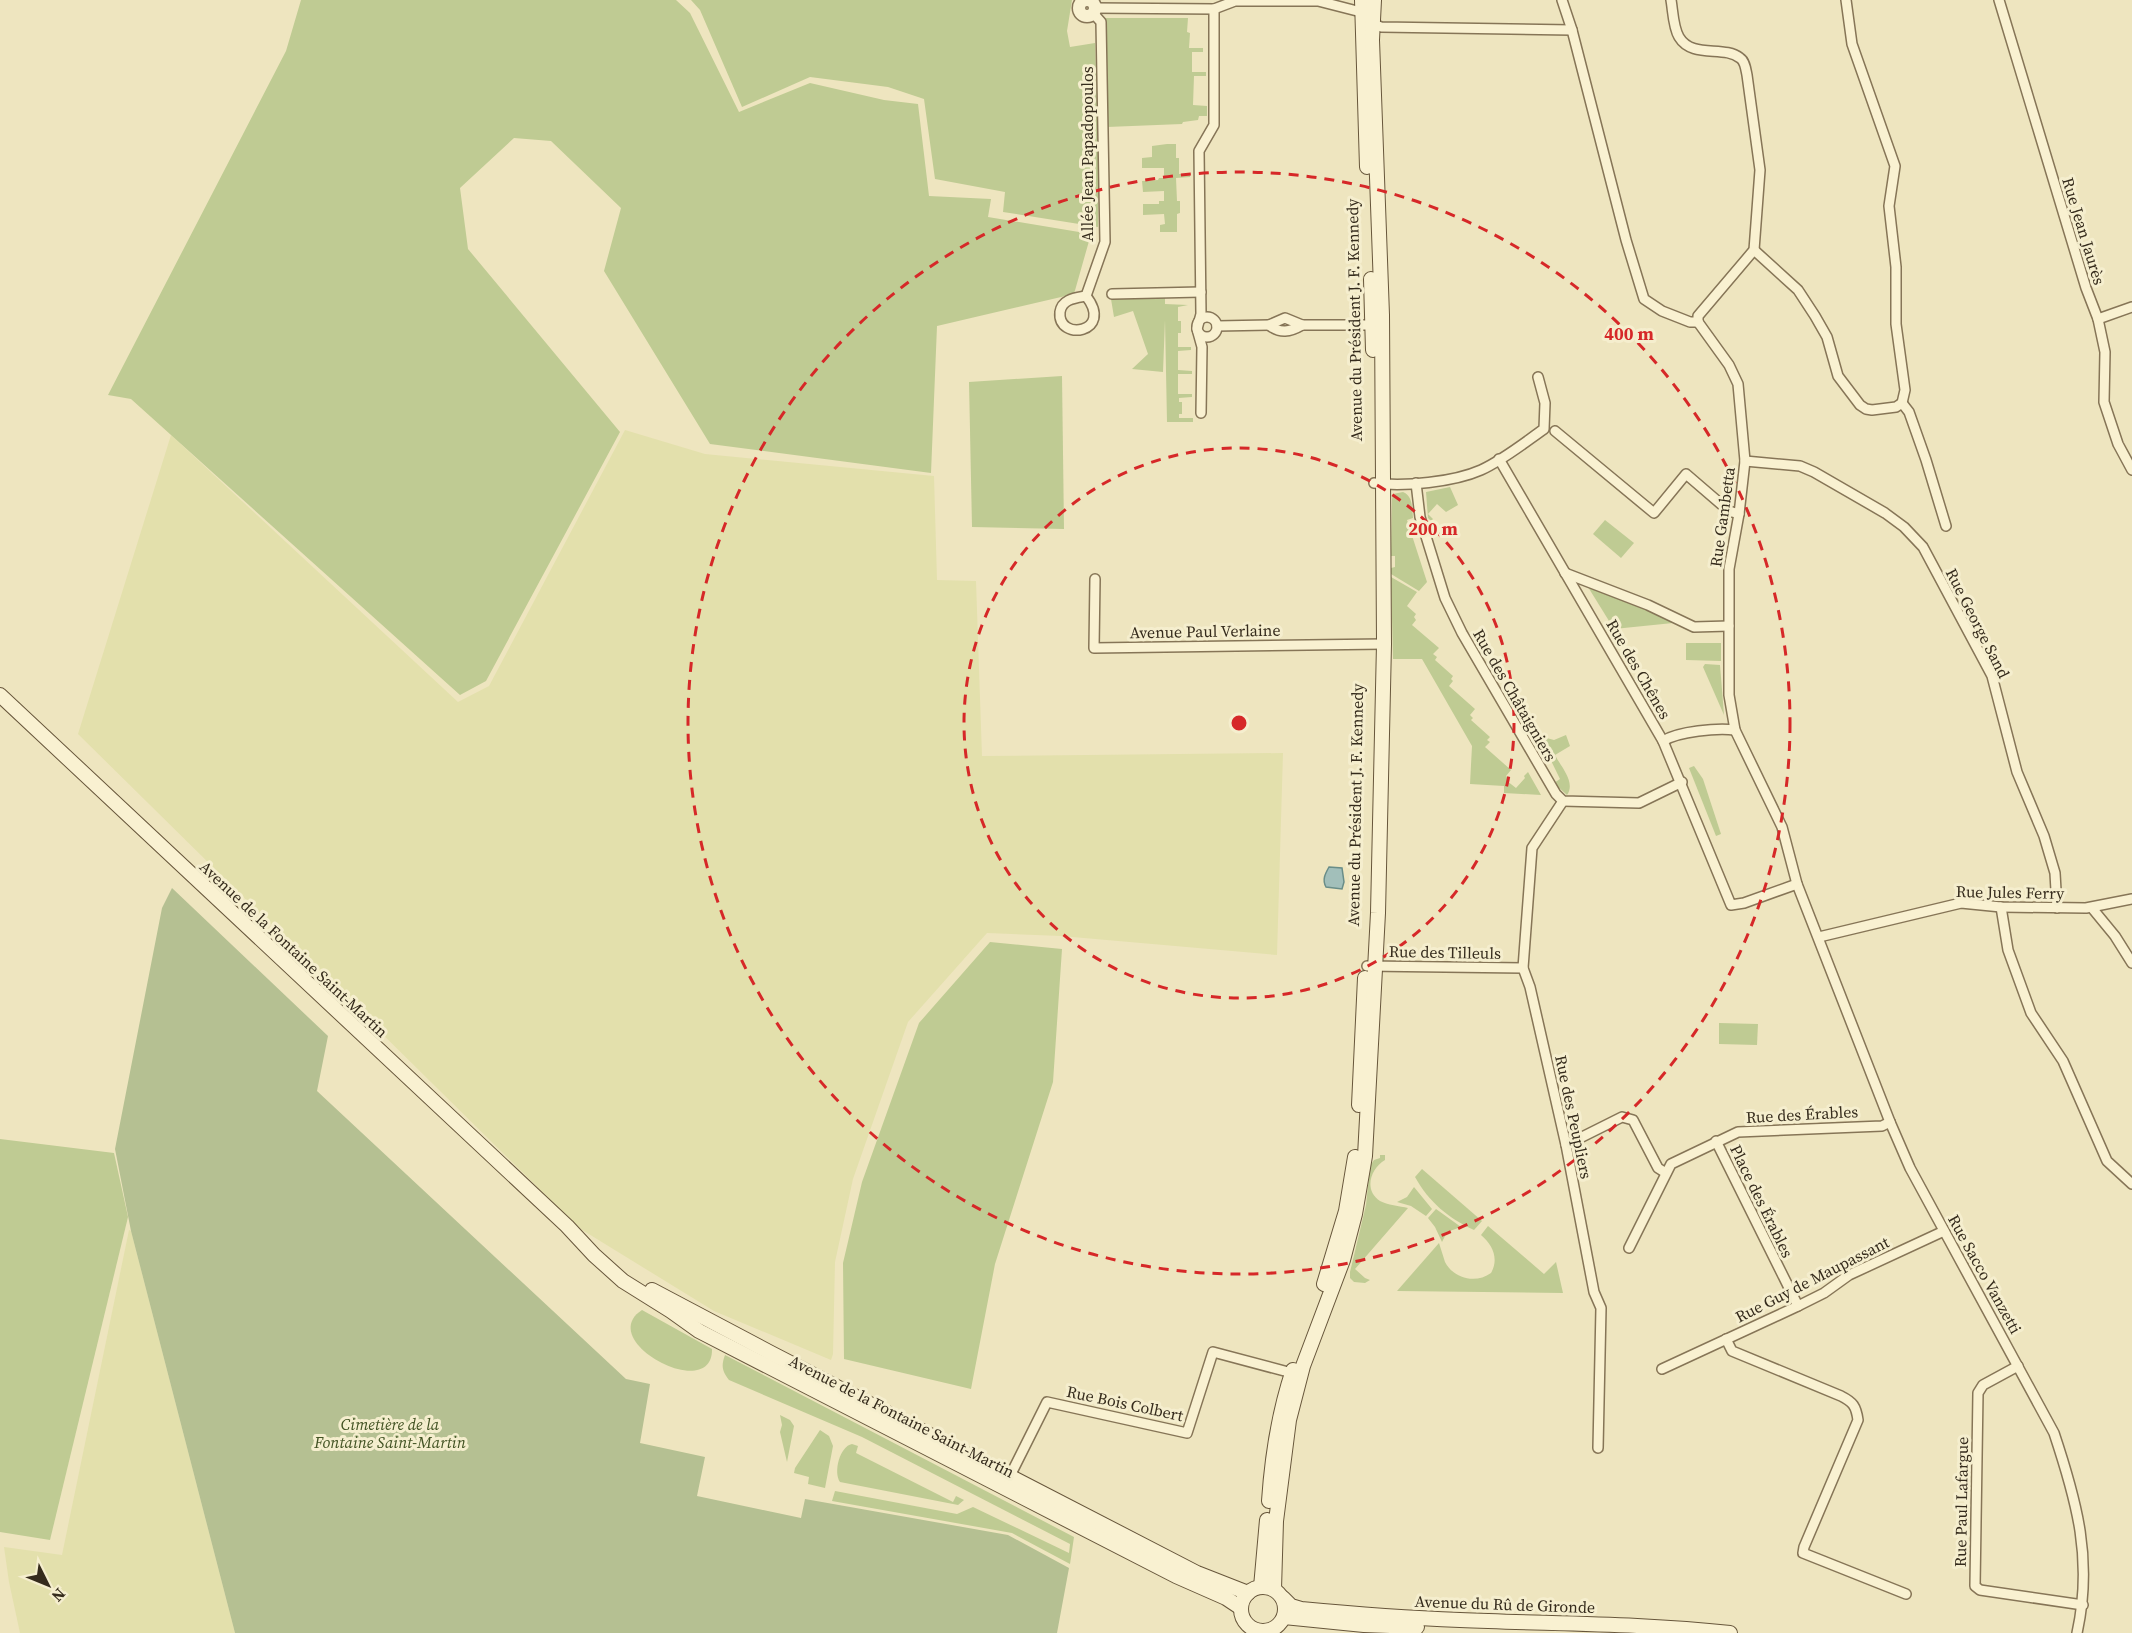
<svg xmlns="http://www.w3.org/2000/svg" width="2132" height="1633" viewBox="0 0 2132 1633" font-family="'Source Serif 4',serif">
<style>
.farmland{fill:#e3e0ac}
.green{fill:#bfcb93}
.cemetery{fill:#b5c092}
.water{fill:#a2bfba;stroke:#698d88;stroke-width:1.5}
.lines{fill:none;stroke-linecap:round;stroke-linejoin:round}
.minor-casing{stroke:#867557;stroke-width:12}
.tertiary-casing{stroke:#867557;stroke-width:15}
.secondary-casing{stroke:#67563b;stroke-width:16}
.minor{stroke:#f9f1d1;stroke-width:9}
.tertiary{stroke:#f9f1d1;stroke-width:12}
.secondary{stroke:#f9f1d1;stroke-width:14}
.ring{fill:none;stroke:#d62828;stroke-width:3;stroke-dasharray:10 8}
.labels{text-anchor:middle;stroke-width:6;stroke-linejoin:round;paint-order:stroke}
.street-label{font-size:16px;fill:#352b1c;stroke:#f5eece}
.park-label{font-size:16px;font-style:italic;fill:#415222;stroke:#f5eece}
.centre{fill:#d62828;stroke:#f5eece;stroke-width:3}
.ring-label{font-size:18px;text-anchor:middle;font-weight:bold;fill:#d62828;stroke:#f5eece;stroke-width:6;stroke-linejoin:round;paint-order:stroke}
</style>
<rect width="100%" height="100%" fill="#eee5bf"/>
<g class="farmland">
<polygon points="625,430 705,454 934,476 937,580 976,581 982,756 1283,753 1277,955 1061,936 987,933 908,1022 853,1179 835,1262 833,1354 831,1360 714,1311 579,1228 78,734 171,435 458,702 489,686"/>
<polygon points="129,1230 131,1231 235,1633 20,1633 9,1582 4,1547 62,1555"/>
</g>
<g class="green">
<polygon points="301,0 676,0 690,13 739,112 810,83 884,100 918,104 929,196 991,199 988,217 1091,234 1074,294 937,326 931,473 710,444 604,271 621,208 551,141 514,138 460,188 468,249 620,432 486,681 460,695 131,399 108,395 286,51"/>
<polygon points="691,0 1072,0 1067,31 1070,47 1095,43 1098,133 1098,227 1003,212 1005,192 935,179 924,99 888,87 810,77 742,107 700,10"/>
<polygon points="1105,18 1188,18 1187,32 1190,33 1189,48 1203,48 1203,52 1192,52 1192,72 1206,72 1206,76 1194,76 1193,105 1207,106 1207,116 1199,116 1198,120 1183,122 1182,124 1107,127"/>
<polygon points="1167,144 1176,144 1176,158 1179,158 1179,174 1190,174 1190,177 1176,178 1177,201 1180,201 1180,213 1177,214 1177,232 1160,232 1160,225 1165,224 1164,214 1143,215 1143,204 1159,204 1159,201 1164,201 1164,191 1143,192 1142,181 1158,180 1159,178 1164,178 1164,168 1142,168 1142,158 1152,157 1152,146"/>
<polygon points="1165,297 1165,304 1188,305 1178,307 1178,321 1181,321 1181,333 1178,333 1178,347 1191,347 1191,350 1178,351 1178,370 1192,371 1192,374 1178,374 1178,394 1192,394 1192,397 1179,398 1179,402 1182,402 1182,414 1179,414 1179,418 1193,418 1193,422 1167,422 1165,320 1163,372 1132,369 1148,354 1133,311 1114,317 1111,299"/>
<polygon points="1062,376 1064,529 972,527 969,382"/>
<polygon points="1450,487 1458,505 1446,512 1437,504 1428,514 1433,519 1431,521 1428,518 1426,492"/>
<path d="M1403 492C1413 496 1412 508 1413 518L1407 520 1427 582 1419 591 1391 574V568L1395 567V556H1391L1392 499 1393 494Z"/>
<polygon points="1605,520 1634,543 1621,558 1593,534"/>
<polygon points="1391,577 1417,592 1407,606 1416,614 1414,617 1416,620 1412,625 1439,648 1433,654 1437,657 1435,660 1453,676 1451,679 1453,681 1449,686 1475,709 1470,715 1473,718 1471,720 1490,737 1487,740 1490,742 1485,747 1511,770 1506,776 1509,779 1507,781 1516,788 1525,778 1524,776 1528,772 1541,795 1504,793 1504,786 1470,784 1472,746 1422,659 1393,659"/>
<polygon points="1588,587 1669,619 1673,623 1614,629"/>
<polygon points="1686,643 1721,643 1721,661 1686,660"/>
<polygon points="1705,664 1720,665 1724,715 1703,667"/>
<path d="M1566 735 1570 746 1555 755C1561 767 1576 782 1567 795L1554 783 1560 779 1539 736 1554 740Z"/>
<polygon points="1694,766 1703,779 1721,834 1716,836 1689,768"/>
<polygon points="990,942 1062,949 1053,1082 995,1264 971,1389 844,1359 843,1263 862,1182 919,1023"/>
<polygon points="1719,1023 1758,1024 1757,1045 1719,1044"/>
<polygon points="0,1139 114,1153 128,1217 50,1540 0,1532"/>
<path d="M1380 1155H1385V1160C1371 1168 1363 1190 1380 1201 1387 1205 1400 1206 1408 1208L1355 1269 1365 1278 1370 1280 1365 1283 1354 1282 1350 1278V1272L1366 1205 1370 1166 1374 1160 1380 1158Z"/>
<path d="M1422 1169 1482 1221 1474 1230C1448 1218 1429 1202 1415 1177Z"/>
<polygon points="1414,1187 1432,1209 1426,1216 1411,1206 1397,1202 1407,1197"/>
<polygon points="1436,1209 1461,1227 1447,1232 1442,1242 1435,1227 1428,1218"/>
<path d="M1488 1226 1544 1274 1556 1262 1563 1293 1397 1291 1439 1243C1441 1249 1443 1256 1445 1262 1454 1279 1476 1284 1491 1273 1499 1259 1493 1245 1481 1235Z"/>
<path d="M642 1310 712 1349C713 1404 594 1341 642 1310Z"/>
<path d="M725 1355 1074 1537 1070 1564 1012 1533 832 1501 835 1491 957 1514 973 1507 1069 1553 1070 1544 862 1437 729 1380C722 1371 721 1366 725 1355Z"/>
<polygon points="780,1415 790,1420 794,1426 787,1462 780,1432 782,1425"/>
<polygon points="820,1430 829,1436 833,1446 825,1488 808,1484 809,1477 794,1473 795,1468"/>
<path d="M852 1444 858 1446 856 1453 953 1502 956 1496 964 1500 958 1505 953 1504 840 1482C833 1472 840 1446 852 1444Z"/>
</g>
<polygon class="cemetery" points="172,888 328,1036 317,1091 626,1379 650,1384 640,1443 705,1457 697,1496 801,1518 805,1499 1008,1535 1069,1568 1057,1633 235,1633 131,1231 115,1149 162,908"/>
<path class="water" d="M1329 867 1342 868 1344 882 1342 889 1326 887C1322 880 1325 874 1329 867Z"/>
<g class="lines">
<defs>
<g id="minor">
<polyline points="1562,0 1572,30 1626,240 1644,299 1662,311 1690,322 1698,322"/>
<path d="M1671 0C1673 11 1673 27 1679 37 1692 59 1724 45 1740 58 1745 61 1746 70 1747 75L1760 170 1754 250 1698 316V322"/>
<polyline points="1846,0 1852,44 1895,166 1889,206 1896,267 1896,324 1905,390 1902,403"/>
<polyline points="1999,0 2086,288 2098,319 2105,352 2104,402 2118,444 2132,470"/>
<polyline points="1095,8 1214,9 1235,1 1318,1 1361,12 1372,23 1381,27 1572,30"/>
<polyline points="1754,250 1798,290 1815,316 1827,337 1838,376 1860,405 1866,409 1872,410 1896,407 1902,403"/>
<polyline points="1112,294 1201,292"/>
<polyline points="1086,296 1105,242 1101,22 1093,13"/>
<path d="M1086 296C1115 333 1057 342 1060 312 1062 299 1075 298 1086 296Z"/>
<circle cx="1207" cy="327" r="10"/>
<path d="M1285 318 1302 325C1290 332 1280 334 1269 325Z"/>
<polyline points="2098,319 2132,307"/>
<path d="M1698 322 1729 365 1738 384 1745 461 1739 514 1729 569V695L1735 730 1782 827 1797 884 1890 1122 1910 1168 2054 1433C2077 1502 2093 1560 2077 1633"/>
<polyline points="1302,325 1372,325"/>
<polyline points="1217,326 1269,325"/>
<polyline points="1902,403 1909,412 1926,460 1946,526"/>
<polyline points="1201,413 1202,347 1197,329 1201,314 1199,151 1214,125 1214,9"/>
<polyline points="1555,431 1654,513 1686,474 1729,511 1739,514"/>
<polyline points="1499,459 1663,741 1731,905 1744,903 1797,884"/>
<polyline points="1745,461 1800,466 1814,472 1885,513 1904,527 1923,547 1992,676 2017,772 2044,836 2055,873 2057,908"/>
<path d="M1374 483C1404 487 1454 482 1481 470 1503 460 1524 443 1544 429L1545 403 1538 377"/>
<polyline points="1416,483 1420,517 1445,598 1462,633 1556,794 1563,801 1639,803 1682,782"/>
<polyline points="1565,573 1648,605 1694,627 1729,626"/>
<polyline points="1095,579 1094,648 1384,644"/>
<path d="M1663 741C1679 731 1717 728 1735 730"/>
<polyline points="1563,801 1532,848 1523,968 1530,987 1566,1145 1594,1292 1601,1308 1598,1448"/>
<polyline points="2001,907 2008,950 2031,1013 2063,1061 2107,1161 2132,1184"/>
<polyline points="2092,908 2115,936 2132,963"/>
<polyline points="1819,937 1961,903 2001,907 2086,908 2132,899"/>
<polyline points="1367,966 1523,968"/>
<polyline points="1716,1141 1798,1306"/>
<polyline points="1566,1145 1622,1117 1633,1120 1658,1168 1666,1173"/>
<polyline points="1629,1248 1671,1164 1738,1132 1882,1126 1890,1122"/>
<path d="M1726 1339 1732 1351 1841 1396C1853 1402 1856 1406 1858 1420L1804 1547 1803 1553 1906 1594"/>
<polyline points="2018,1366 1983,1385 1978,1393 1975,1586 1980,1590 2083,1605"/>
<polyline points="1662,1369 1798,1306 1824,1293 1849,1275 1944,1231"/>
<polyline points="1010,1476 1047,1402 1187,1433 1213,1352 1292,1373"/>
</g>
<circle id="tertiary" cx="1087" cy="8" r="8"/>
<g id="secondary">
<polyline points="1362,0 1367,167"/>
<polyline points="1371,279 1373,350"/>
<polyline points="0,695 567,1226 594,1255 623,1281 671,1311 699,1331 1176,1576 1226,1598 1241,1608"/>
<polyline points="1359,1105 1365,978"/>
<polyline points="1324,1284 1346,1211 1355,1157"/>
<polyline points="652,1290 771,1353 1197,1573 1248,1593"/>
<path d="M1269 1501C1272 1456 1279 1412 1293 1370"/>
<circle cx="1263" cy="1609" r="22"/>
<polyline points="1261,1587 1267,1520"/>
<polyline points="1274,1589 1276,1521 1289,1420 1303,1366 1343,1260 1355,1214 1365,1156 1378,913 1384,644 1382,315 1372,40 1374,0"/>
<path d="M1283 1598 1291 1606 1301 1609C1354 1614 1407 1618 1460 1620 1550 1624 1640 1623 1730 1633"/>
<polyline points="1284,1617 1364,1625 1417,1627"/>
</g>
</defs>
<use href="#minor" class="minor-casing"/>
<use href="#tertiary" class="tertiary-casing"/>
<use href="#secondary" class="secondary-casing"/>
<use href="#minor" class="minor"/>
<use href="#tertiary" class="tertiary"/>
<use href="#secondary" class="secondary"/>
</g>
<g class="ring">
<circle cx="1239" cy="723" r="275"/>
<circle cx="1239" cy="723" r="551"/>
</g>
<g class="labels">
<g class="street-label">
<text transform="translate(1087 154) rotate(-90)" y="6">Allée Jean Papadopoulos</text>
<text transform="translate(2084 231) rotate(73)" y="6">Rue Jean Jaurès</text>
<text transform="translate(1354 320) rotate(-91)" y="6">Avenue du Président J. F. Kennedy</text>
<text transform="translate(1722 517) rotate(-82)" y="6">Rue Gambetta</text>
<text transform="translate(1978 623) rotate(63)" y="6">Rue George Sand</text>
<text transform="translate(1205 631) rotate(-1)" y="6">Avenue Paul Verlaine</text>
<text transform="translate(1639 669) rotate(60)" y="6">Rue des Chênes</text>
<text transform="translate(1515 695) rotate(60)" y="6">Rue des Châtaigniers</text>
<text transform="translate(1355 805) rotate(-89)" y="6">Avenue du Président J. F. Kennedy</text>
<text transform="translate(2010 892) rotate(1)" y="6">Rue Jules Ferry</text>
<text transform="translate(294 949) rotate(43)" y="6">Avenue de la Fontaine Saint-Martin</text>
<text transform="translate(1445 952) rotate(1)" y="6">Rue des Tilleuls</text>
<text transform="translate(1802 1114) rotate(-3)" y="6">Rue des Érables</text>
<text transform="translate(1574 1117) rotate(78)" y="6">Rue des Peupliers</text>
<text transform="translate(1762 1201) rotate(64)" y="6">Place des Érables</text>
<text transform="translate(1985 1274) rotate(61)" y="6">Rue Sacco Vanzetti</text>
<text transform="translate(1812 1279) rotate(-27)" y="6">Rue Guy de Maupassant</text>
<text transform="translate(1125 1403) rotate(12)" y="6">Rue Bois Colbert</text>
<text transform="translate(902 1416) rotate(27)" y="6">Avenue de la Fontaine Saint-Martin</text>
<text transform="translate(1961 1502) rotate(-89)" y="6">Rue Paul Lafargue</text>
<text transform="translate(1505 1604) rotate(2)" y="6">Avenue du Rû de Gironde</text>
</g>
<g class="park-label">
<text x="390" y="1430">Cimetière de la<tspan x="390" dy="18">Fontaine Saint-Martin</tspan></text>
</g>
</g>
<circle cx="1239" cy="723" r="9" class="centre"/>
<g class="ring-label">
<text x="1629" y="340">400 m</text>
<text x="1433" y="535">200 m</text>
</g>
<g transform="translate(48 1585) rotate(133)" stroke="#f5eece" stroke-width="4.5" paint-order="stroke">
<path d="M0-4.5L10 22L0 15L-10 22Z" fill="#352b1c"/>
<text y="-9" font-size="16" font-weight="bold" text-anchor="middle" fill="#352b1c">N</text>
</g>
</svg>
